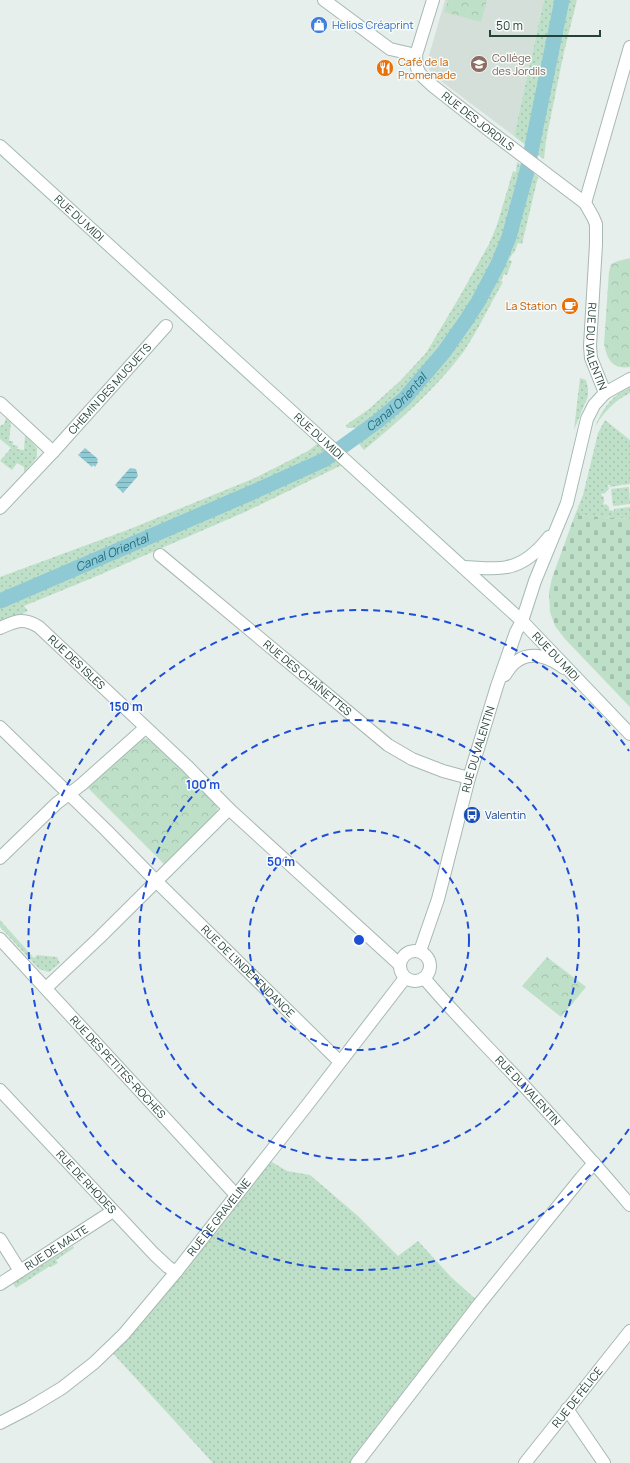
<svg xmlns="http://www.w3.org/2000/svg" width="630" height="1463" viewBox="0 0 630 1463" font-family="Manrope,sans-serif">
<style>
.built{fill:#d4dfda}
.grass{fill:url(#grass-dots)}
.cemetery{fill:url(#cemetery-stones)}
.park{fill:url(#park-crowns)}
.water{fill:url(#water-rules)}
.lines{fill:none;stroke-linecap:round;stroke-linejoin:round}
.canal{stroke:#8ec9d4;stroke-width:15}
.street-casing{stroke:#a8b8b2;stroke-width:14}
.secondary-casing{stroke:#a4bbb3;stroke-width:14}
.street{stroke:#fff;stroke-width:12}
.secondary{stroke:#fff;stroke-width:12}
.ring{fill:none;stroke:#1d4ed8;stroke-width:2;stroke-dasharray:7 5}
.labels{text-anchor:middle;stroke-width:3;stroke-linejoin:round;paint-order:stroke}
.shop-label{font-size:11px;fill:#366cbe;stroke:#f7fbf9;text-anchor:start}
.education-label{font-size:11px;fill:#785e54;stroke:#f7fbf9;text-anchor:start}
.food-label{font-size:11px;fill:#c56008;stroke:#f7fbf9;text-anchor:start}
.street-label{font-size:11px;fill:#24423a;stroke:#f7fbf9}
.transit-label{font-size:11px;fill:#164399;stroke:#f7fbf9;text-anchor:start}
.water-label{font-size:12px;font-style:italic;fill:#1c6f80;stroke:#f7fbf9}
.centre{fill:#1d4ed8;stroke:#f7fbf9;stroke-width:2}
.ring-label{font-size:12px;text-anchor:middle;font-weight:bold;fill:#1d4ed8;stroke:#f7fbf9;stroke-width:3;stroke-linejoin:round;paint-order:stroke}
</style>
<defs>
<pattern id="grass-dots" width="8" height="8" patternUnits="userSpaceOnUse"><rect width="8" height="8" fill="#bfe0c8"/><path d="M2 2h.1M6 6h.1" fill="none" stroke="#a4c1ad" stroke-width="1.8" stroke-linecap="round"/></pattern>
<pattern id="cemetery-stones" width="16" height="16" patternUnits="userSpaceOnUse"><rect width="16" height="16" fill="#bfe0c8"/><path d="M2 7V4a2 2 0 0 1 4 0v3zM10 15v-3a2 2 0 0 1 4 0v3z" fill="#a4c1ad"/></pattern>
<pattern id="park-crowns" width="20" height="18" patternUnits="userSpaceOnUse"><rect width="20" height="18" fill="#bfe0c8"/><path d="M2 6a3 3 0 1 1 6 0M12 15a3 3 0 1 1 6 0" fill="none" stroke="#a4c1ad"/></pattern>
<pattern id="water-rules" width="6" height="5" patternUnits="userSpaceOnUse"><rect width="6" height="5" fill="#8ec9d4"/><path d="M0 2.5h6" fill="none" stroke="#74a5ad"/></pattern>
</defs>
<rect width="100%" height="100%" fill="#e6efeb"/>
<polygon class="built" points="445,0 544,0 514,136 433,75 429,69 428,59"/>
<g class="grass">
<polygon points="544,0 559,0 528,147 514,136"/>
<polygon points="568,0 577,0 564,52 546,140 544,159 535,153"/>
<path d="M517 162 523 166 518 196 499 251 480 288 457 326 452 329 451 335C437 354 422 373 405 391 391 406 374 418 357 431L355 428H347L346 425 369 409 400 381 426 353 460 296 489 244 497 225 513 171 516 172Z"/>
<path d="M531 172 538 177 522 244 518 243 514 253H513L509 260 512 261 507 275 504 274 501 281 503 282C490 304 479 329 464 351 436 389 400 420 364 450L359 444 405 404 434 374 460 340 463 337 464 332C474 316 485 301 493 284 511 251 522 213 532 176Z"/>
<polygon points="580,378 586,380 588,388 588,396 574,430"/>
<path d="M630 386V393C615 400 603 413 595 427 603 407 612 397 630 386Z"/>
<polygon points="6,418 11,422 9,441 13,441 13,445 18,446 17,449 24,450 25,435 37,448 37,457 24,473 24,467 17,463 12,470 0,461 11,448 0,439 0,426 4,424"/>
<polygon points="605,420 630,440 630,484 623,485 622,484 622,485 610,487 610,485 608,485 609,489 604,494 602,493 601,495 604,497 604,502 603,504 604,505 606,504 609,507 609,510 614,511 614,509 630,507 630,519 575,515 583,495 598,433"/>
<polygon points="323,443 344,464 245,512 97,576 24,606 28,611 0,624 0,577 130,529 257,477 308,451 317,444"/>
<polygon points="629,487 630,504 613,506 611,489"/>
<polygon points="0,920 34,958 37,955 57,957 60,963 49,972 39,969 0,927"/>
<polygon points="265,1158 287,1171 310,1175 358,1216 398,1256 418,1241 451,1277 480,1303 357,1463 213,1463 109,1349"/>
<polygon points="73,1246 74,1248 56,1260 58,1263 51,1267 50,1266 16,1288 13,1283"/>
</g>
<polygon class="cemetery" points="575,515 630,519 630,707 565,639 555,626 550,612 549,592 552,578"/>
<g class="park">
<polygon points="448,0 487,0 481,22 444,12"/>
<path d="M630 258V367C612 370 607 359 604 344L609 272 611 264 618 261Z"/>
<path d="M141 738 150 739 217 801C218 806 218 809 216 814L164 864 88 788Z"/>
<polygon points="547,957 586,987 561,1017 522,986"/>
</g>
<g class="water">
<polygon points="85,448 98,459 97,461 98,462 95,467 93,465 92,467 78,455"/>
<polygon points="130,468 136,469 138,476 123,493 115,485"/>
</g>
<g class="lines">
<path class="canal" id="s1" d="M0 601 251 493 324 460 378 421 404 399 444 352 465 322 478 302 498 264 509 237 527 171 562 0"/>
<defs>
<g id="street">
<polyline points="324,0 390,49 416,55"/>
<path id="s2" d="M433 0 416 55 417 68 420 74 433 86 490 131 585 203 593 217 596 224V244L590 346 591 358 605 393"/>
<polyline points="585,203 630,47"/>
<polyline points="0,403 53,452"/>
<path id="s3" d="M0 508 53 452 166 326"/>
<path id="s4" d="M160 555 388 745 412 759 443 771 469 778"/>
<path id="s5" d="M0 628C16 621 23 617 39 627L187 766 229 809 399 964"/>
<path d="M505 675C508 670 512 664 517 661 532 650 551 658 564 668"/>
<path id="s6" d="M0 727 107 831 156 881 340 1062"/>
<polyline points="0,858 57,803 81,785 145,728"/>
<path id="s7" d="M0 939 236 1195"/>
<circle cx="415" cy="966" r="15"/>
<path id="s8" d="M420 951 438 899 469 778 497 686 516 632 522 621"/>
<path id="s9" d="M424 978C456 1016 492 1051 525 1087 561 1126 596 1165 630 1205"/>
<polyline points="46,988 99,938 229,809"/>
<path id="s10" d="M0 1090 154 1254 168 1267 176 1272"/>
<polyline points="0,1239 20,1271"/>
<path id="s11" d="M0 1284 113 1211"/>
<polyline points="567,1409 604,1463"/>
<path id="s12" d="M0 1423 29 1408 62 1388 94 1363 124 1334 176 1272 308 1104 405 978"/>
<polyline points="357,1463 480,1303 581,1178 594,1163"/>
<path id="s13" d="M525 1463 630 1331"/>
</g>
<g id="secondary">
<path id="s14" d="M0 146 522 621 630 734"/>
<path d="M463 567C477 567 493 570 507 567 524 564 539 550 549 537"/>
<polyline points="522,621 535,581 567,503 587,419 594,405 605,393 630,379"/>
</g>
</defs>
<use href="#street" class="street-casing"/>
<use href="#secondary" class="secondary-casing"/>
<use href="#street" class="street"/>
<use href="#secondary" class="secondary"/>
</g>
<g class="ring">
<circle cx="359" cy="940" r="110"/>
<circle cx="359" cy="940" r="220"/>
<path d="M629 1129A330 330 0 1 1 629 751"/>
</g>
<defs>
<symbol id="shop-disc" viewBox="-11 -11 22 22"><circle r="9.5" fill="#3f7fe0" stroke="#f7fbf9"/><path d="M-5-2.5h2.3a2.7 3.5 0 0 1 5.4 0H5L5.5 6h-11ZM-1.5-2.5h3a1.5 2.3 0 0 0-3 0Z" fill="#fff"/></symbol>
<symbol id="school-disc" viewBox="-11 -11 22 22"><circle r="9.5" fill="#8d6e63" stroke="#f7fbf9"/><path d="M0-5L7-2L0 1L-7-2ZM-4 1L0 2.5L4 1V4Q0 6-4 4Z" fill="#fff"/></symbol>
<symbol id="restaurant-disc" viewBox="-11 -11 22 22"><circle r="9.5" fill="#e8710a" stroke="#f7fbf9"/><path d="M-5-6h1v4h1v-4h1v4h1v-4h1v5L-1.5 .5V6h-2V.5L-5-1ZM5-6V6H3V1.5H1.5Q1.5-4 5-6Z" fill="#fff"/></symbol>
<symbol id="cafe-disc" viewBox="-11 -11 22 22"><circle r="9.5" fill="#e8710a" stroke="#f7fbf9"/><path d="M-5.5-4.5H6V0H3Q3 3.5 0 3.5H-2.5Q-5.5 3.5-5.5 0ZM3-3.2v2h1.7v-2ZM-6 4.5H4V6H-6Z" fill="#fff"/></symbol>
<symbol id="bus-disc" viewBox="-11 -11 22 22"><circle r="9.5" fill="#1a4fb4" stroke="#f7fbf9"/><path d="M-5-6H5V4H4V6H2V4H-2V6H-4V4H-5ZM-3.5-4V0h7V-4ZM-3.5 1.2v1.5H-2V1.2ZM2 1.2v1.5H3.5V1.2Z" fill="#fff"/></symbol>
</defs>
<g fill-rule="evenodd">
<use href="#shop-disc" x="309" y="15" width="20" height="20"/>
<use href="#school-disc" x="469" y="54" width="20" height="20"/>
<use href="#restaurant-disc" x="375" y="58" width="20" height="20"/>
<use href="#cafe-disc" x="560" y="296" width="20" height="20"/>
<use href="#bus-disc" x="462" y="805" width="20" height="20"/>
</g>
<g class="labels">
<g class="shop-label">
<text x="332" y="29">Helios Créaprint</text>
</g>
<g class="education-label">
<text x="492" y="62">Collège<tspan x="492" dy="13">des Jordils</tspan></text>
</g>
<g class="food-label">
<text x="398" y="66">Café de la<tspan x="398" dy="13">Promenade</tspan></text>
<text x="557" y="310" text-anchor="end">La Station</text>
</g>
<g class="street-label">
<text dy="4" stroke="none"><textPath href="#s2" startOffset="152">RUE DES JORDILS</textPath></text>
<text dy="4" stroke="none"><textPath href="#s14" startOffset="107">RUE DU MIDI</textPath></text>
<text dy="4" stroke="none"><textPath href="#s2" startOffset="434">RUE DU VALENTIN</textPath></text>
<text dy="4" stroke="none"><textPath href="#s3" startOffset="162">CHEMIN DES MUGUETS</textPath></text>
<text dy="4" stroke="none"><textPath href="#s14" startOffset="431">RUE DU MIDI</textPath></text>
<text dy="4" stroke="none"><textPath href="#s14" startOffset="755">RUE DU MIDI</textPath></text>
<text dy="4" stroke="none"><textPath href="#s5" startOffset="93">RUE DES ISLES</textPath></text>
<text dy="4" stroke="none"><textPath href="#s4" startOffset="192">RUE DES CHAÎNETTES</textPath></text>
<text dy="4" stroke="none"><textPath href="#s8" startOffset="210">RUE DU VALENTIN</textPath></text>
<text dy="4" stroke="none"><textPath href="#s6" startOffset="348">RUE DE L'INDÉPENDANCE</textPath></text>
<text dy="4" stroke="none"><textPath href="#s7" startOffset="174">RUE DES PETITES-ROCHES</textPath></text>
<text dy="4" stroke="none"><textPath href="#s9" startOffset="153">RUE DU VALENTIN</textPath></text>
<text dy="4" stroke="none"><textPath href="#s10" startOffset="126">RUE DE RHODES</textPath></text>
<text dy="4" stroke="none"><textPath href="#s12" startOffset="304">RUE DE GRAVELINE</textPath></text>
<text dy="4" stroke="none"><textPath href="#s11" startOffset="67">RUE DE MALTE</textPath></text>
<text dy="4" stroke="none"><textPath href="#s13" startOffset="84">RUE DE FÉLICE</textPath></text>
</g>
<g class="transit-label">
<text x="485" y="819">Valentin</text>
</g>
<g class="water-label">
<text dy="4" stroke="none"><textPath href="#s1" startOffset="446">Canal Oriental</textPath></text>
<text dy="4" stroke="none"><textPath href="#s1" startOffset="122">Canal Oriental</textPath></text>
</g>
</g>
<circle cx="359" cy="940" r="6" class="centre"/>
<g class="ring-label">
<text x="126" y="711">150 m</text>
<text x="203" y="789">100 m</text>
<text x="281" y="866">50 m</text>
</g>
<path d="M490 30v6h110v-6" fill="none" stroke="#24423a" stroke-width="2"/>
<text x="496" y="30" font-size="12" fill="#24423a" stroke="#f7fbf9" stroke-width="3" paint-order="stroke">50 m</text>
</svg>
